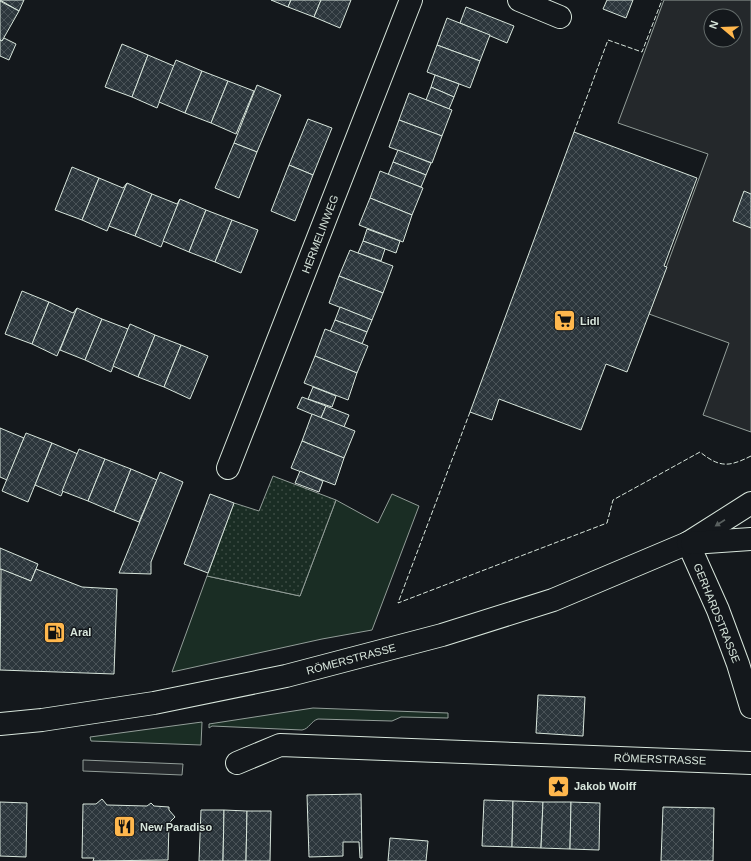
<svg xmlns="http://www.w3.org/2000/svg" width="751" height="861" viewBox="0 0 751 861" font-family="Arial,sans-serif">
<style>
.green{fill:#1a2d24;stroke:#939e99}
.park{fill:url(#park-dots);stroke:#939e99}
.parking{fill:#24282b;stroke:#939e99;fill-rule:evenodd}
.building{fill:url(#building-cross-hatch);stroke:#d8e6dc}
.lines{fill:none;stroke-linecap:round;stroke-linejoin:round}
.minor-casing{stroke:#d8e6dc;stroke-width:24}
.major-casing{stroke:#d8e6dc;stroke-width:24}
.highway-casing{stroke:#d8e6dc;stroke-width:24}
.minor{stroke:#14181c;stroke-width:22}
.major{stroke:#14181c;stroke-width:22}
.highway{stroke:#14181c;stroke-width:22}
.fence{stroke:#d8e6dc;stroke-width:1;stroke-dasharray:5 2;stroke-linecap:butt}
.oneway{fill:#59605f}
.labels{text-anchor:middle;stroke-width:3;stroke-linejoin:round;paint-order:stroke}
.street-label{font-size:11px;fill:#d8e6dc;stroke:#14181c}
.poi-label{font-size:11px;font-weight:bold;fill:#d8e6dc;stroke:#14181c;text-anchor:start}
</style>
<defs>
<pattern id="park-dots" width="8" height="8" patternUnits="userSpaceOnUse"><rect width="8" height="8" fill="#1a2d24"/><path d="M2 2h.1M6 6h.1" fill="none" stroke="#3b4b43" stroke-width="1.8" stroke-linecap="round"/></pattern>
<pattern id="building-cross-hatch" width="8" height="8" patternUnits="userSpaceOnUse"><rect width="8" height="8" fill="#2c363c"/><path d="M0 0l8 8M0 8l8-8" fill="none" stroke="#4a5358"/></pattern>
</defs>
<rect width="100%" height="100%" fill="#14181c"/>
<g class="green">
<polygon points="392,494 419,506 372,630 322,639 172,672 207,576 300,596 336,500 378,523"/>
<path d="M313 708 448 713V718L401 717 392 721 318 719C311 721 309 729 302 730L212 726 209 728V724Z"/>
<polygon points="202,722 201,745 91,741 90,737"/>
</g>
<polygon class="park" points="273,476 336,500 300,596 207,576 234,503 259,511"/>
<g class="parking">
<path d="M664 0H751V432L703 415 729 343 649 314 708 154 618 123ZM711 16H735V40H711Z"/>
<polygon points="83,760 183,764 182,775 83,771"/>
</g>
<g class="building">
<polygon points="0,0 24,0 19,11"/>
<polygon points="271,0 291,0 288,7"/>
<polygon points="291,0 321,0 314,17 288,7"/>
<polygon points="321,0 351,0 340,28 314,17"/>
<polygon points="607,0 633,0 626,18 603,9"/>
<polygon points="0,1 19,11 2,41 0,40"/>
<polygon points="466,7 514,26 507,43 460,23"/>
<polygon points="447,18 490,35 480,61 437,45"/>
<polygon points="4,38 16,44 9,60 0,56 0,40 2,41"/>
<polygon points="122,44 148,55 132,97 105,87"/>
<polygon points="437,45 480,61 470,88 427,72"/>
<polygon points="148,55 174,66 157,108 132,97"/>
<polygon points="176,60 202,71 185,113 159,102"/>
<polygon points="202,71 228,81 211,123 185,113"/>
<polygon points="435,75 459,84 454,97 431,87"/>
<polygon points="228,81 254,91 236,134 211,123"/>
<polygon points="257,85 281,95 257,152 234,143"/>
<polygon points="431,87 454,97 449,109 426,100"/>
<polygon points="409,93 452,110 442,136 399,120"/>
<polygon points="308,119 332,128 313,175 289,165"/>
<polygon points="399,120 442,136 432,163 389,147"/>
<polygon points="574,132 697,178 664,266 667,267 627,372 606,364 581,430 499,399 492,420 470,412"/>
<polygon points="234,143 257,152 239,198 215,188"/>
<polygon points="398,150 431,163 426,175 393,162"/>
<polygon points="393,162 426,175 421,187 388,175"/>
<polygon points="289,165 313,175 295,221 271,211"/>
<polygon points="72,167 99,178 82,220 55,210"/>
<polygon points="380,171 423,188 412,215 370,198"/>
<polygon points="99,178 123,188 127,183 107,231 82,220"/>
<polygon points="127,183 152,194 135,236 109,226"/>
<polygon points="744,191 751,194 751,228 733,221"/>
<polygon points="152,194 177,204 180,199 161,247 135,236"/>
<polygon points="370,198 412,215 403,242 359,225"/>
<polygon points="180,199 206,210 189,252 163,241"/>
<polygon points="206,210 232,220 215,262 189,252"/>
<polygon points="232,220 258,230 241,273 215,262"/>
<polygon points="367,229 400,241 396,253 363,241"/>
<polygon points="363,241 385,249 381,261 358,253"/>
<polygon points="350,250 393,266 383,293 339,276"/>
<polygon points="339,276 383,293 372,320 329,303"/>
<polygon points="22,291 49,302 32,344 5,334"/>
<polygon points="49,302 73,313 77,308 57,356 32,344"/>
<polygon points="340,307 372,320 367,332 335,320"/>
<polygon points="77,308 102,319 85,360 60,350"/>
<polygon points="102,319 128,329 111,372 85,360"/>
<polygon points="335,320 367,332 362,344 330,332"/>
<polygon points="130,324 155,335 138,377 113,366"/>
<polygon points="325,329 368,346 357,373 315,356"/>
<polygon points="155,335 181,345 164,387 138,377"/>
<polygon points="181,345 208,356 190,399 164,387"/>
<polygon points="315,356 357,373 348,400 304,383"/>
<polygon points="313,387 336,396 332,407 308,399"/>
<polygon points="302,397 326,406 321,418 297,408"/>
<polygon points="326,406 349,415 344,427 321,418"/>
<polygon points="312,414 355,431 344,458 302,441"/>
<polygon points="0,428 24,438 7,480 0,477"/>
<polygon points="26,433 52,443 28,502 2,491"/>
<polygon points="302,441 344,458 335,485 291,468"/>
<polygon points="52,443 78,454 61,496 35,485"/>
<polygon points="79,449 105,459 88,501 62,491"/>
<polygon points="105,459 131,469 114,512 88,501"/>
<polygon points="131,469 157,480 139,522 114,512"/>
<polygon points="300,471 323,481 319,492 295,483"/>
<polygon points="160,472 183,482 151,562 151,574 119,573"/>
<polygon points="210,494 234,503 208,573 184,564"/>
<polygon points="0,548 38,564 31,581 0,569"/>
<polygon points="1,569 31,581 36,569 82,587 117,589 114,674 0,670"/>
<polygon points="538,695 585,697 583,736 536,733"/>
<polygon points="361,794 362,858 360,858 359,842 343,842 343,856 309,857 307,795"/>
<polygon points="102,799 107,805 147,806 151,803 154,806 169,807 169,810 175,817 169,823 168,860 93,861 94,858 82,858 83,804 96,804"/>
<polygon points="484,800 513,801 512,847 482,846"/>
<polygon points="513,801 543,802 541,848 512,847"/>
<polygon points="0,802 27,803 26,857 0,856"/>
<polygon points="543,802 571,802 570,849 541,848"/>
<polygon points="571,802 600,803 599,850 570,849"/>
<polygon points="663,807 714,808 713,861 661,861"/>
<polygon points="201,810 224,810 223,861 199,861"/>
<polygon points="224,810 247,811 246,861 223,861"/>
<polygon points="247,811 271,811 270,861 246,861"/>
<polygon points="390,838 428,841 426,861 388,861"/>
</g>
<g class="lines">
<defs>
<g id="minor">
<polyline points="519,0 560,17"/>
<polyline points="228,468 411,0"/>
<polyline points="688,543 718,610 738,664 751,707"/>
<polyline points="237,763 280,745 751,763"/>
</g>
<polyline id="major" points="0,724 42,720 154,703 286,676 442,635 553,600 688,543"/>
<g id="highway">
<polyline points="688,543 751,503"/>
<polyline points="692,543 751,539"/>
</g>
</defs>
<use href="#minor" class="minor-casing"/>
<use href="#major" class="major-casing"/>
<use href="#highway" class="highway-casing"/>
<use href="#minor" class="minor"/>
<use href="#major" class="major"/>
<use href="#highway" class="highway"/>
<g class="fence">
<polyline points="574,132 608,40 642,52 662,0"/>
<path d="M470 412 398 603 607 523 613 500 700 452C720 468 729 467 751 456"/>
</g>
</g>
<defs><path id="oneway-solid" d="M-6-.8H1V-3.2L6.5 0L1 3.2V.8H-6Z"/></defs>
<use class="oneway" href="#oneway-solid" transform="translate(720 523) rotate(147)"/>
<defs>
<symbol id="supermarket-square" viewBox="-11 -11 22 22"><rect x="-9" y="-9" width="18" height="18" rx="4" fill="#ffb74d" stroke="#14181c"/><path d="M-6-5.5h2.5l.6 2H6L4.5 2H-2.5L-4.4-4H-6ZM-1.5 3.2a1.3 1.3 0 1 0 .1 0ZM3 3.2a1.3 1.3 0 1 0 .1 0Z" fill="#111"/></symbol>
<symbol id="fuel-square" viewBox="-11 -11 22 22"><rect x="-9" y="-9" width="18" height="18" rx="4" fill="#ffb74d" stroke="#14181c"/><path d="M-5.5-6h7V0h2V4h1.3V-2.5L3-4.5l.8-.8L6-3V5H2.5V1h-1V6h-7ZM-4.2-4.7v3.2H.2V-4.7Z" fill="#111"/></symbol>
<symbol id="sight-square" viewBox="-11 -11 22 22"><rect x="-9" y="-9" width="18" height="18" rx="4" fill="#ffb74d" stroke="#14181c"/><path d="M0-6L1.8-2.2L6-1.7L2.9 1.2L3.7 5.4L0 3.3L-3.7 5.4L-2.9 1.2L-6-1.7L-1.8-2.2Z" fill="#111"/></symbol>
<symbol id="restaurant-square" viewBox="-11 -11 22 22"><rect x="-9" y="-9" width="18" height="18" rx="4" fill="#ffb74d" stroke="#14181c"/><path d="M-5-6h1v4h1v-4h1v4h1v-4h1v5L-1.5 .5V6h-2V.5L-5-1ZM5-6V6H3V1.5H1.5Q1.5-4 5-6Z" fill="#111"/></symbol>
</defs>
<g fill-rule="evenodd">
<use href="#supermarket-square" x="552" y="308" width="25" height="25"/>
<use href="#fuel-square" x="42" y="620" width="25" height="25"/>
<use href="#sight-square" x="546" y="774" width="25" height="25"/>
<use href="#restaurant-square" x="112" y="814" width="25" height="25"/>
</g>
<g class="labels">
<g class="street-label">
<text transform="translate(320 234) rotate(-69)" y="4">HERMELINWEG</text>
<text transform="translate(717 613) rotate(68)" y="4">GERHARDSTRASSE</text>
<text transform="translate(351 659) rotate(-15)" y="4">RÖMERSTRASSE</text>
<text transform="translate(660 759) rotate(2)" y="4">RÖMERSTRASSE</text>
</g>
<g class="poi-label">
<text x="580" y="325">Lidl</text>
<text x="70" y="636">Aral</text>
<text x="574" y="790">Jakob Wolff</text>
<text x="140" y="831">New Paradiso</text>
</g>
</g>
<g transform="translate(723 28) rotate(289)"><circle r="19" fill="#14181c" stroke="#626a69"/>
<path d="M0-3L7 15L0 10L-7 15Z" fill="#ffb74d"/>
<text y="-6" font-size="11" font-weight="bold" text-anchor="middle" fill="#d8e6dc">N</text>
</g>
</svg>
